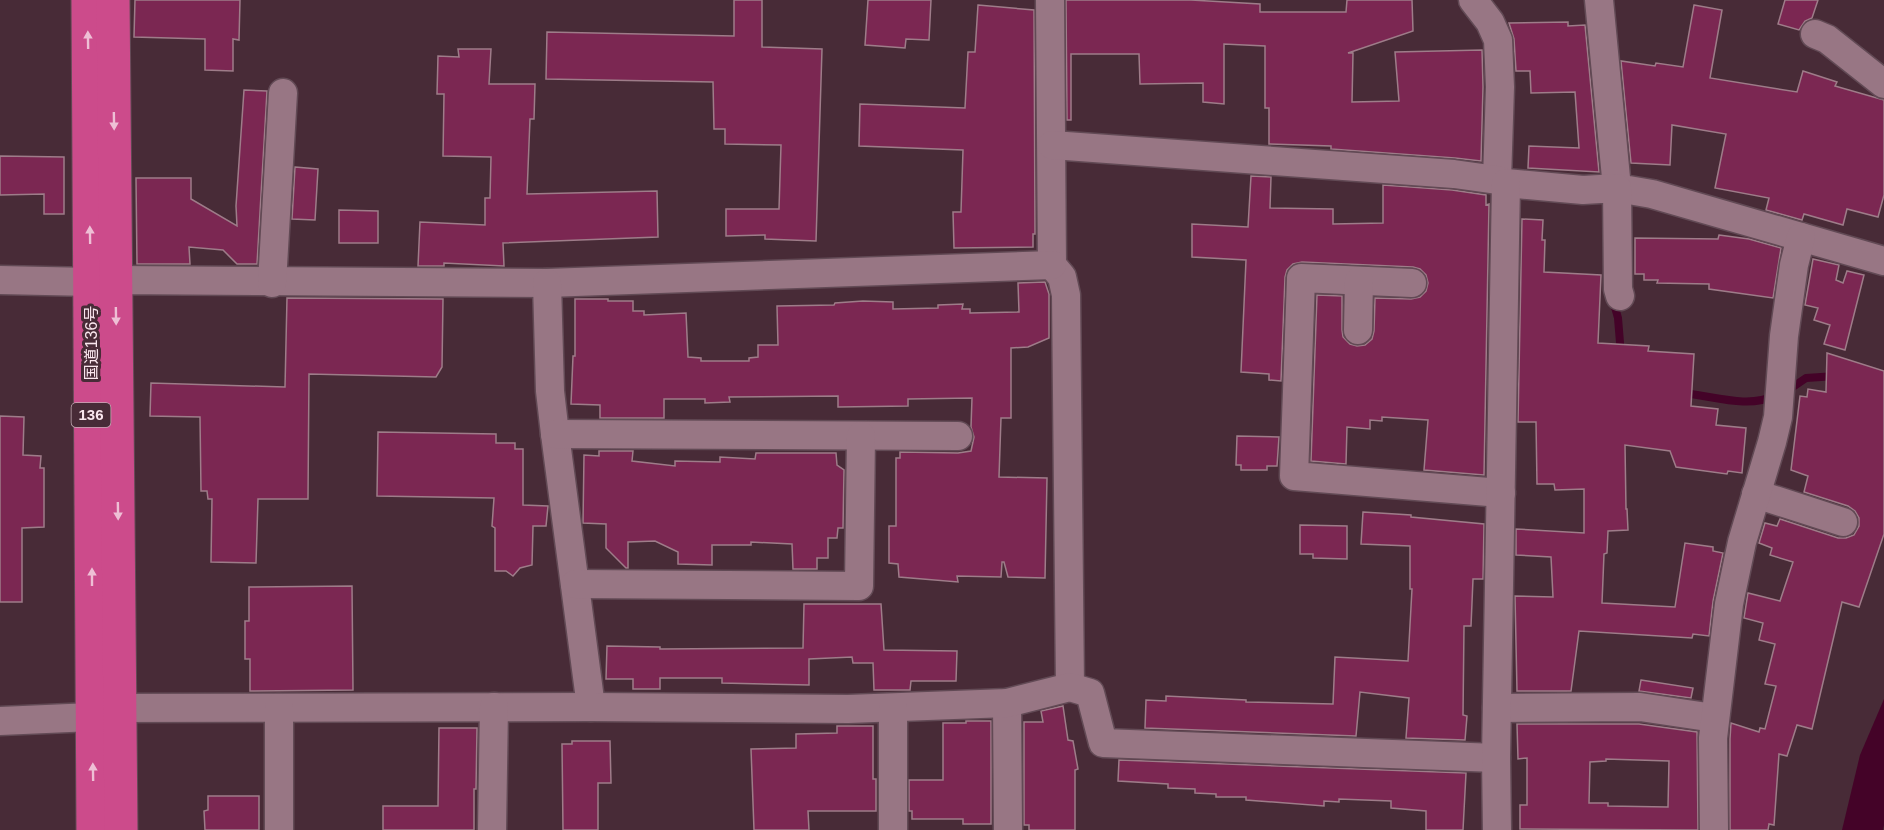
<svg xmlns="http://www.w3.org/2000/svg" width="1884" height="830" viewBox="0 0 1884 830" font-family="Arial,'Noto Sans JP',sans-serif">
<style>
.water{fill:#440328}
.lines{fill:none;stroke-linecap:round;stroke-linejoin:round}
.stream{stroke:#440328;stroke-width:8}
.building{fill:#7b2752;stroke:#9e7c89;stroke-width:1.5;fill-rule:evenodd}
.minor-casing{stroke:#624a55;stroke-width:31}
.highway-casing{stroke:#624a55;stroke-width:35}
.minor{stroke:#987684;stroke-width:28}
.highway{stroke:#cc4b8b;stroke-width:33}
.oneway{fill:#eebfd5}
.labels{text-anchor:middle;stroke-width:6;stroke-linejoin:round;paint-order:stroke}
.shield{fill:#482b37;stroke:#c5aeb7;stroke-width:1.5}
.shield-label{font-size:15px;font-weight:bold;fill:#fae6ee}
.street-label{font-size:16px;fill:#fae6ee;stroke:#482b37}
</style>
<rect width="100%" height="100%" fill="#482b37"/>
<polygon class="water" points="1884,699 1884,825 1883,830 1842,830 1860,755"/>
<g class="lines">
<g class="stream">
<polyline points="1613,300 1618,318 1621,355"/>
<polyline points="1787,391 1806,378 1836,376"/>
<path d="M1681 393C1711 395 1746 409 1775 396"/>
</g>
</g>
<g class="building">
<polygon points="135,0 240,0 239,40 233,39 233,71 205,70 205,39 134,37"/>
<polygon points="734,0 762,0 762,47 822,49 816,241 765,239 765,235 726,236 726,209 779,209 781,145 725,144 725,129 714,129 713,82 546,79 547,32 734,36"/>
<polygon points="868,0 931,0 929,40 906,39 905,48 865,45"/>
<polygon points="1066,0 1191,0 1260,4 1260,12 1346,12 1347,0 1412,0 1413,31 1348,53 1353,53 1352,102 1399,101 1395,52 1482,50 1483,87 1481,161 1455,158 1331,149 1331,146 1269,144 1269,108 1265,108 1265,46 1224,44 1224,104 1203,102 1203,83 1140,84 1139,54 1071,54 1071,120 1067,120"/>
<polygon points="1785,0 1818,0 1812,18 1805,21 1799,30 1778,24"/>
<polygon points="978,5 1034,10 1035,234 1033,234 1033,247 954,248 953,212 961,212 963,150 859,146 860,104 965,108 968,52 975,52"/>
<polygon points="1694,5 1722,10 1710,78 1797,92 1803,71 1837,82 1835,86 1884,100 1884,195 1878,217 1847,209 1843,225 1804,214 1802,220 1766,210 1769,198 1715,188 1726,134 1672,125 1670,165 1631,163 1621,61 1655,66 1656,63 1683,67"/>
<polygon points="1568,22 1568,26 1585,25 1599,172 1528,168 1529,146 1579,148 1575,92 1531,93 1530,71 1516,71 1514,39 1509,23"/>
<polygon points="458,49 491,49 489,84 535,84 534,119 530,119 527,194 657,191 658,237 503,243 504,266 444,263 444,266 418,266 420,222 485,225 485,198 490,198 491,157 443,156 444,94 437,94 438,56 459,57"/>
<polygon points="244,90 267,91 257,264 237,264 223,250 189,247 190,264 137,264 136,178 191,178 191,199 237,226 236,206"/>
<polygon points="0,156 64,157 64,214 44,214 44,194 0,195"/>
<polygon points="295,167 318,169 315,220 292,219"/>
<polygon points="1251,176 1271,177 1270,208 1333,209 1333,224 1383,223 1383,185 1452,190 1486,195 1486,205 1489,204 1484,475 1424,470 1428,420 1382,417 1382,421 1370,420 1370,429 1347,427 1346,464 1311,461 1317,295 1342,296 1342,330 1343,337 1350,344 1357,346 1365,345 1372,339 1374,331 1375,298 1411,299 1420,297 1426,291 1428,283 1426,275 1420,269 1413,267 1302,262 1293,264 1287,270 1285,277 1281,381 1269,380 1269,374 1241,372 1246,260 1192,257 1192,224 1248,227"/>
<polygon points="339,210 378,211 378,243 339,243"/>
<polygon points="1522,219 1543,220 1542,240 1545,240 1544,272 1601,275 1598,343 1649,346 1648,351 1694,354 1691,406 1718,409 1716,425 1746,428 1742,473 1728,471 1727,474 1676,467 1670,451 1625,445 1626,509 1627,509 1628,530 1608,531 1607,553 1604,554 1602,603 1675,607 1685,543 1713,547 1713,551 1723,553 1713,601 1709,636 1693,634 1692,638 1579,631 1571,691 1517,691 1515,596 1553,597 1551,557 1516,555 1516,529 1584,533 1584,489 1555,490 1554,484 1537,484 1536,422 1518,422"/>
<polygon points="1719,235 1749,239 1781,248 1773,298 1709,289 1709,284 1657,283 1658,280 1644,280 1644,274 1635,274 1635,238 1718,239"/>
<polygon points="1813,259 1839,265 1836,280 1843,283 1847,271 1864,275 1845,350 1824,344 1830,325 1814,320 1818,308 1805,305"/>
<polygon points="1045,282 1049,294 1049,338 1028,347 1011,348 1011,418 1001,418 999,477 1047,478 1045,578 1008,577 1004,562 1002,562 1001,577 957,576 958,582 899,577 898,564 889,563 889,526 896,526 896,458 900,458 900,452 958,453 971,451 974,437 971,427 972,398 908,399 908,406 838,407 838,396 729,397 730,402 705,403 705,399 664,399 664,418 600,418 600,405 571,404 573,356 575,356 575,299 608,299 608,301 633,301 633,311 644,311 644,315 686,313 688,357 701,358 701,361 749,361 749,358 758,357 758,345 778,345 777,306 834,305 835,303 863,301 893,302 893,309 938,308 938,305 963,304 962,309 970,309 970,313 1019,312 1018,283"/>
<polygon points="287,298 443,299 442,367 436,377 309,374 308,499 258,499 256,563 211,562 212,499 208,499 207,491 201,491 200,417 150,416 151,383 285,387"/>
<polygon points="1827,353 1884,371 1884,534 1859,607 1842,602 1812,729 1797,725 1787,756 1779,754 1774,825 1769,824 1768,830 1730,830 1730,739 1731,723 1759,732 1760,728 1765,729 1776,686 1765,684 1775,644 1759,640 1763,623 1744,618 1748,593 1780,601 1793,562 1770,555 1772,548 1759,543 1765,523 1777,526 1780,519 1838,538 1846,538 1854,535 1859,526 1859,518 1855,511 1848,506 1804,492 1808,476 1791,470 1800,396 1807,397 1808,389 1826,392"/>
<polygon points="0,416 24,417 23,455 41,456 40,468 44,468 44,527 22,528 22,602 0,602"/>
<polygon points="378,432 496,434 496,443 515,443 515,449 523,449 523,505 548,506 546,526 533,526 532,565 520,568 513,576 506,571 495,571 495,528 492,526 494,498 377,496"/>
<polygon points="1237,436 1279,437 1277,466 1267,466 1267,470 1241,470 1241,465 1236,465"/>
<polygon points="599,451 633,451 632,461 675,466 675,461 720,462 720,457 755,459 756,453 836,453 837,465 844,470 843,528 838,528 837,538 828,538 828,558 817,558 817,569 793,569 792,544 751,542 751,545 712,545 712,565 678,564 678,552 655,541 628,542 628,568 626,568 606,548 606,524 583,523 584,455 599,456"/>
<polygon points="1363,512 1411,515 1411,517 1484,524 1483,579 1473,579 1471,626 1464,626 1463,715 1467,716 1465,740 1406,738 1409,698 1360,692 1356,736 1145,728 1146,700 1166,701 1166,696 1246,700 1246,702 1333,704 1335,657 1408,661 1412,589 1410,589 1410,546 1361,544"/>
<polygon points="1300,525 1347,526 1347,559 1313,558 1313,554 1300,554"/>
<polygon points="352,586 353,690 250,691 250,659 245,659 245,621 249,621 249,587"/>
<polygon points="804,604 881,604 884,650 957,651 956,681 911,681 910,690 874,690 873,663 853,663 852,657 809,659 809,685 722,683 722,678 660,678 660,689 633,689 633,679 606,679 607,646 660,647 660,649 803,648"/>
<polygon points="1641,680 1693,688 1691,698 1639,691"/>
<polygon points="1063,706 1068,740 1073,741 1078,769 1075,770 1075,830 1029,830 1029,825 1024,825 1024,722 1043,722 1041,711"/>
<polygon points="966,721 991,721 991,824 963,824 963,819 912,819 912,811 909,811 909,780 943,780 943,723 966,723"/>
<path d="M1517 724H1639L1697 732 1698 830 1520 829V805H1527V758L1518 759ZM1606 759 1669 761 1668 807 1608 806V803H1589L1590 762 1606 761Z"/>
<polygon points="837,726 873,726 873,779 876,779 876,811 808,811 809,830 754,830 751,749 796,748 796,734 837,733"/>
<polygon points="439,728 477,728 476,789 474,789 474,830 383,830 383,806 438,806"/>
<polygon points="572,741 610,741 611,783 598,783 598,830 563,830 562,744 572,744"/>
<polygon points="1119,760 1466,773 1463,830 1426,830 1426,811 1391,808 1391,801 1339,799 1339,802 1324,801 1324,806 1246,800 1246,797 1216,797 1216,794 1195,793 1195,789 1168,788 1168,784 1118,781"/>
<polygon points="208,796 259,796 259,830 205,830 204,811 208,810"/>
</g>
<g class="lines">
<defs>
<g id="minor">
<polyline points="1050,0 1052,265 1062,277 1066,295 1070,687"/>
<polyline points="1473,0 1490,22 1498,40 1500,87 1497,180"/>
<polyline points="1599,0 1617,188 1652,194 1884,261"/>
<polyline points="1815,34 1827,39 1884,84"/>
<polyline points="1052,145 1454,174 1497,180 1506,183 1583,190 1617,188 1618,289 1620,296"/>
<polyline points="0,280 91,282 116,280 547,283 1052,265"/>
<polyline points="272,283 283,93"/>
<polyline points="547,283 550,391 555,434 591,707"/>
<polyline points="1412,283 1301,278 1294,476 1501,493"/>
<polyline points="1358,330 1359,281"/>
<polyline points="555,434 958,436"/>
<polyline points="1756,494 1843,522"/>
<polyline points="575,584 859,586 861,436"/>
<polyline points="1007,703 1008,830"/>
<polyline points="97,708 591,707 848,709 1007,703 1070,687 1090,693 1103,743 1496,758"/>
<polyline points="893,708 893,830"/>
<polyline points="1497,708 1640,707 1714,718"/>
<polyline points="0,721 92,717"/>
<polyline points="279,830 279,708"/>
<polyline points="492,830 494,707"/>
<polyline points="1497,830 1496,758 1506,183"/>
<polyline points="1714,830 1713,738 1729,604 1742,542 1772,442 1778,417 1784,336 1794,265 1801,237"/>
</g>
<g id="highway">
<polyline points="88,0 93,830"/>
<polyline points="113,0 121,830"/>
</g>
</defs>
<use href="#minor" class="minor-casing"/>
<use href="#highway" class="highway-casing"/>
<use href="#minor" class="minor"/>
<use href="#highway" class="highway"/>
</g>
<defs><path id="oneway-solid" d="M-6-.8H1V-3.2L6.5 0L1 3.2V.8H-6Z" transform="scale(1.5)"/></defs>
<g class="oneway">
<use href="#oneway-solid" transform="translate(88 40) rotate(-91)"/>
<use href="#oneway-solid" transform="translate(114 121) rotate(89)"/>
<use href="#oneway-solid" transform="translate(90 235) rotate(-91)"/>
<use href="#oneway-solid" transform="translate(116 316) rotate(89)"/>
<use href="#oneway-solid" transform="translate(118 511) rotate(89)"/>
<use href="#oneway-solid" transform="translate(92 577) rotate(-90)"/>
<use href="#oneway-solid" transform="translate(93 772) rotate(-91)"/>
</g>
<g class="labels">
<rect class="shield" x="71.5" y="403" width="39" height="24" rx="4.5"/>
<g class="shield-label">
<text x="91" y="420">136</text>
</g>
<g class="street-label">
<text transform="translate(91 343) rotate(-90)" y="6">国道136号</text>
</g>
</g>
</svg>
